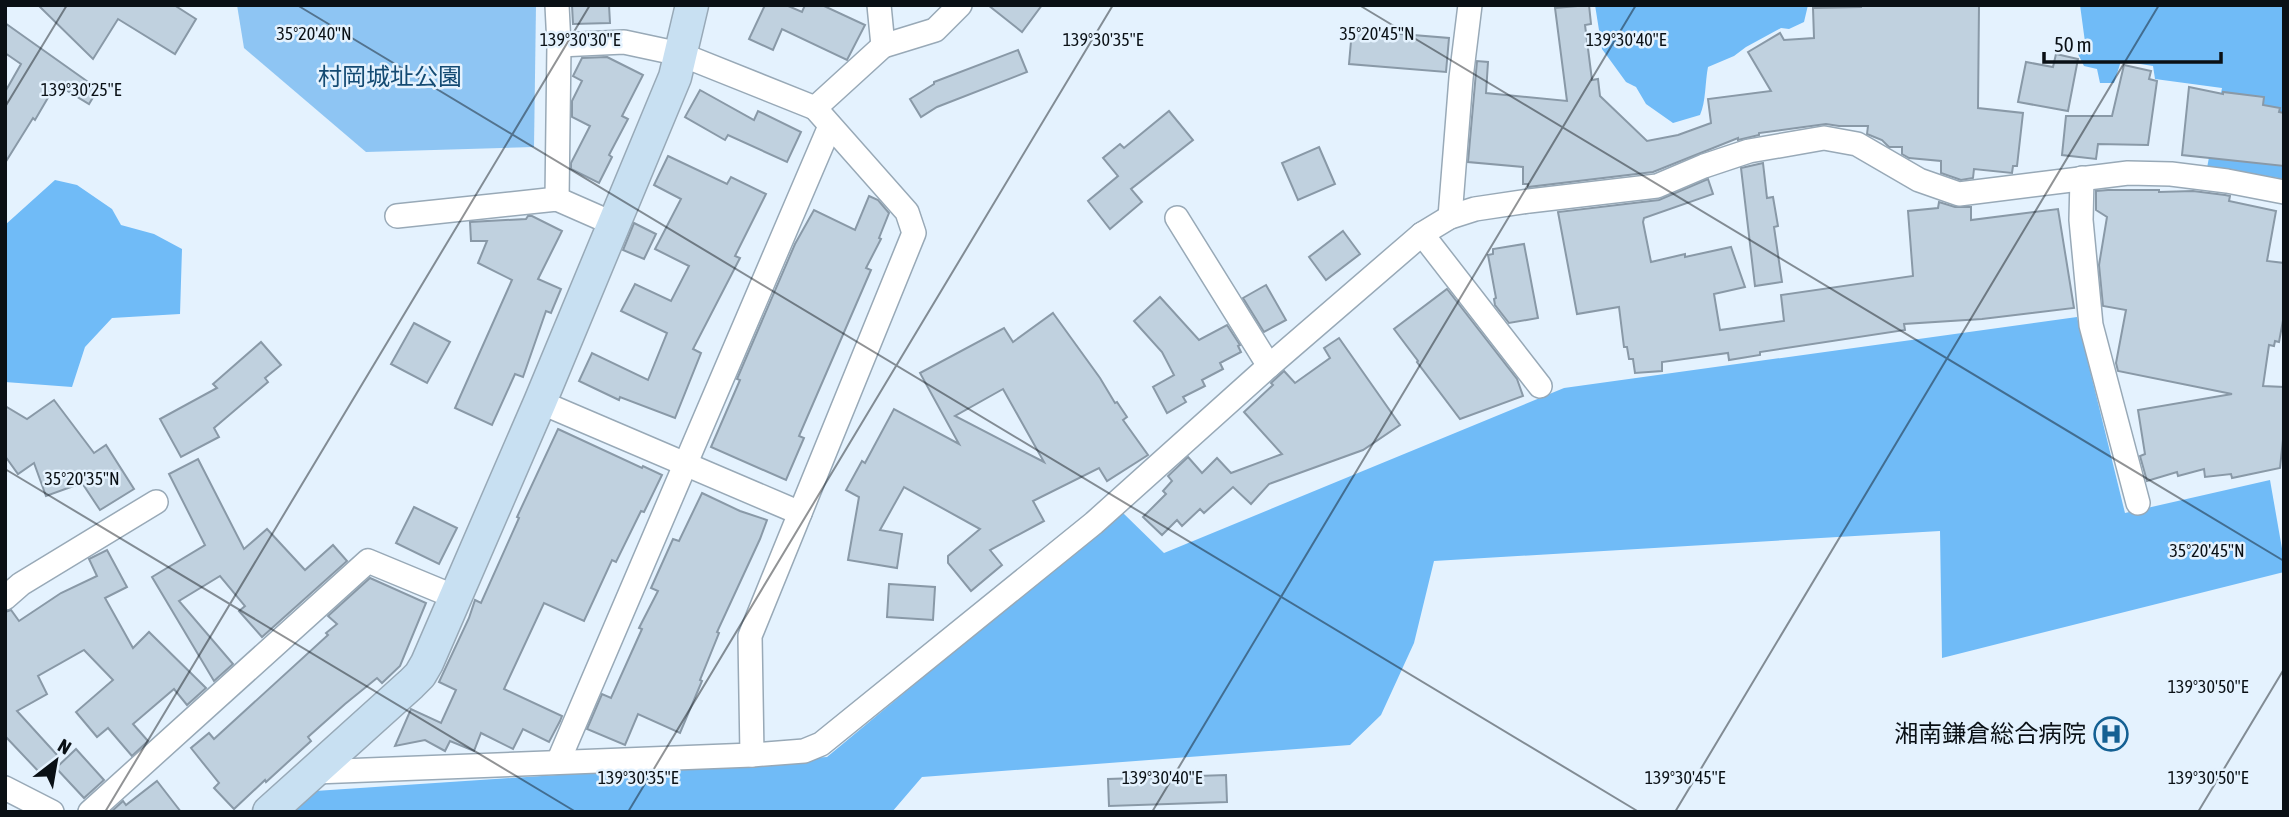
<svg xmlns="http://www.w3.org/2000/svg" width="2289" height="817" viewBox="0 0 2289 817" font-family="'Asap Condensed','Noto Sans JP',sans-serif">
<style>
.green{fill:#8ec5f3}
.forest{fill:#70bbf7}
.building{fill:#c0d1df;stroke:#8999a7;stroke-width:2;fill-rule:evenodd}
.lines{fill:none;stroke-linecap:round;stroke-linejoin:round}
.street-casing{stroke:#98a9b7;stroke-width:26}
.secondary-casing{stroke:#98a9b7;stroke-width:35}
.street{stroke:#fff;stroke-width:23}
.secondary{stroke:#c8e0f2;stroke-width:32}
.ticks{fill:none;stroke:#0a1015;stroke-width:2;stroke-opacity:0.45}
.labels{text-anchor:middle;stroke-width:5;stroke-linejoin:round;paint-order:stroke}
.park-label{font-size:24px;fill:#144b73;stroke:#e4f2fe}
.poi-label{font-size:24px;fill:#0a1015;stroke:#e4f2fe;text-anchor:end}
.ticks-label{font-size:18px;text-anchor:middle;fill:#0a1015;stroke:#e4f2fe;stroke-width:5;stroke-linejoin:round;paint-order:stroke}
</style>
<rect width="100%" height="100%" fill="#e4f2fe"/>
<polygon class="green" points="237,5 536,5 534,147 366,152 244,48"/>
<g class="forest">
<path d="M1595 5H1808L1804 22 1789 29 1781 28 1746 47 1734 56 1708 67C1705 82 1706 102 1700 115L1673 123 1646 104 1636 87 1626 82 1602 49Z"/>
<polygon points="2080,5 2284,5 2284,179 2231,170 2207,168 2222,88 2155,79 2153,66 2121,61 2114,83 2100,83 2097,69 2084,66 2078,54 2085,42"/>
<polygon points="55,180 77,185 112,209 121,225 154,234 182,249 180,314 112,318 85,347 72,387 5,382 5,225"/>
<polygon points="2077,317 2125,513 2270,480 2284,560 2284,572 1942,658 1940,531 1434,561 1414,643 1381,715 1350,745 922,777 892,812 292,812 315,791 827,757 1122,512 1164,553 1564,388"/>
</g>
<g class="building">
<polygon points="38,5 174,5 196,19 175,54 118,19 93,59"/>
<polygon points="572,5 609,5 610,23 573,24"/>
<polygon points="765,5 786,5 802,12 805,5 822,5 865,25 847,60 782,29 773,50 749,39"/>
<polygon points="988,5 1042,5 1022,32"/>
<polygon points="1589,5 1591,24 1585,25 1592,80 1598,79 1600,96 1647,141 1678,135 1711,123 1708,99 1771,91 1748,52 1780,33 1784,40 1814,38 1813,8 1861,7 1861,5 1979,5 1978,108 2023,113 2017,166 2013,166 2012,173 1974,169 1973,178 1961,180 1941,173 1941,161 1909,158 1902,154 1902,147 1889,147 1882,140 1867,134 1868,126 1839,126 1826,124 1759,133 1759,135 1738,140 1738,138 1653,172 1528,187 1528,184 1523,184 1523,167 1468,162 1477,61 1488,62 1486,93 1567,101 1555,8"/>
<polygon points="5,23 98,89 89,104 56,84 35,120 33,118 5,163 5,92 21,64 5,53"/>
<polygon points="1352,30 1449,38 1446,72 1349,64"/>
<polygon points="1018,50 1027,72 937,107 921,117 910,99 934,84 934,82"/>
<polygon points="2056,54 2078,59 2068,111 2018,102 2026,62 2053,67"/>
<polygon points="607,57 643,75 622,116 628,119 609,155 612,157 599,183 571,169 571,163 590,126 572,117 572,101 582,81 573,76 582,58"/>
<polygon points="2124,65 2151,71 2149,79 2157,81 2148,145 2098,144 2096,159 2062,155 2066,116 2112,116"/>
<polygon points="2189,87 2223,94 2223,92 2264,97 2263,105 2280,108 2279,112 2284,113 2284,166 2182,155"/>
<polygon points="700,90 754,120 758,111 801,132 787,162 728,135 725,140 685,117"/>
<polygon points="1169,111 1193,140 1131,189 1142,202 1110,229 1088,201 1118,176 1103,158 1120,144 1124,148"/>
<polygon points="1319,147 1335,184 1298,200 1282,163"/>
<polygon points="668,156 727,184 731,177 766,194 735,256 740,258 693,349 701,353 675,418 620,397 619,400 579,381 592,353 648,380 667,333 621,311 635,284 671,301 689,266 655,249 681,199 654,185"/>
<polygon points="1763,163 1767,198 1773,197 1778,226 1774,227 1782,282 1755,286 1741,168"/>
<polygon points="1708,179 1713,194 1644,218 1643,222 1651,262 1685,254 1685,257 1731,247 1745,287 1714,294 1720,330 1784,321 1781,295 1913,276 1908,211 1938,208 1939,202 1955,207 1971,207 1971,220 2058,209 2074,308 1982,319 1904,324 1905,330 1760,352 1760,355 1729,360 1728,353 1662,362 1662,371 1635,373 1633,359 1629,359 1627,347 1624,347 1619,307 1577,314 1558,212 1659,200"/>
<polygon points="2108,190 2159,190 2159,192 2193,191 2225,195 2230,196 2229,201 2276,211 2267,261 2284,263 2284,315 2279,342 2275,341 2274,346 2269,345 2263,386 2284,387 2284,430 2280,468 2232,478 2231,474 2205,477 2204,469 2178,476 2177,472 2147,481 2140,456 2145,454 2138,410 2232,394 2118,371 2116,363 2126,310 2103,306 2099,265 2107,217 2096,210 2096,191"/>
<polygon points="869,196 878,200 889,213 879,238 881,239 866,268 871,270 799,436 804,438 786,480 711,447 740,380 737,379 795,244 814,210 855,230"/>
<polygon points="528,216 532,216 562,231 538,279 561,289 551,313 546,311 523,377 515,374 492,425 455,408 512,280 478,263 487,241 471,241 470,222 526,219"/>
<polygon points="634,223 656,234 644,259 623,250"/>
<polygon points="1343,231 1360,254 1326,280 1309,257"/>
<polygon points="1524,244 1538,318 1509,323 1495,305 1494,299 1496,298 1488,255 1493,254 1493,249"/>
<polygon points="1266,285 1286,320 1264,332 1243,298"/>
<polygon points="1447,289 1517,379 1523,396 1460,419 1417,362 1418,361 1394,329"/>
<polygon points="1160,297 1199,340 1227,325 1240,345 1238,346 1241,352 1220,363 1223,369 1202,380 1205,386 1183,397 1186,402 1167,413 1153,387 1174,375 1162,352 1134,321"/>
<path d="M1053 313 1100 378 1115 403 1117 402 1127 417 1123 420 1148 455 1107 481 1099 468 1033 501 1044 521 990 550 1002 565 971 591 948 563V556L980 529 904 487 880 530 902 534 897 568 848 560 859 497 846 490 862 461 865 463 894 409 959 444 920 373 1004 328 1013 342ZM1003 389 1044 462 955 416Z"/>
<polygon points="414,323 450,342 427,383 391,364"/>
<polygon points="1339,338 1400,425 1363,450 1269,484 1251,504 1233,487 1204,513 1200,509 1182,526 1177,520 1162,535 1143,517 1166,494 1163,491 1172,481 1168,476 1188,457 1202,473 1217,458 1231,473 1282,454 1244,412 1273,385 1271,383 1284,371 1295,383 1330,358 1324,348"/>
<polygon points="261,342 281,365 265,378 268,382 214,428 219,437 181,457 160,419 217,388 213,384"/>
<polygon points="54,400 94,453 106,445 134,489 100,510 82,483 46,496 34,463 18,474 5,456 5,406 27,419"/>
<polygon points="558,429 642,468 643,466 662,475 644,512 641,511 616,562 612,560 584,621 544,603 504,689 562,716 560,721 549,742 523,729 513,749 481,733 474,751 450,741 445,751 425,740 395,746 411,709 441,723 456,690 439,682 469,618 475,600 481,603 519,518 517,517"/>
<polygon points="198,459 244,549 267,529 305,570 333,545 347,561 262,637 239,611 245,606 220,576 179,601 233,664 214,681 152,577 205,545 169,474"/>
<polygon points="702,493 740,511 767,520 760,539 717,632 719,633 700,680 702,681 680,733 638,714 625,745 587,729 602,694 611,698 642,629 639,628 658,591 651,588 673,539 679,541"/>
<polygon points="414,507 457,528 439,564 396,543"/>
<polygon points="107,550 127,587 105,598 133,648 149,632 206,688 187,705 174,689 133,724 148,741 132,756 108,728 97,737 76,712 113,680 84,650 38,676 47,694 17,711 58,756 40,773 5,736 5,612 11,610 19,621 61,593 97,576 89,559"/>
<polygon points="370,578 426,603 400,666 382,683 377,678 345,704 308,737 311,741 266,782 265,780 234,809 214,788 219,783 191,748 209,733 214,739 328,635 326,633 337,624 328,616"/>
<polygon points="889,584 935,587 933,620 887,617"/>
<polygon points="76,749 104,780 84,798 56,768"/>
<polygon points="1226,775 1227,802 1109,806 1108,779"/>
<polygon points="157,781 181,812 111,812 123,801 126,805"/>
</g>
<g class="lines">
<defs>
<g id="street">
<polyline points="557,5 559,45 557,199"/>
<polyline points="879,5 883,46"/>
<polyline points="559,45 624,42 680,54 815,108"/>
<polyline points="2082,178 2081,220 2091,325 2138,503"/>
<polyline points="397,216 557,199 614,224"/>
<polyline points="1450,217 1461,78 1470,5"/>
<polyline points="1177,218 1269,366"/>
<polyline points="1422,234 1540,386"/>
<polyline points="540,402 800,513"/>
<polyline points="5,598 21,584 156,502"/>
<polyline points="752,755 750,636 914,233 907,212 815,108 883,46 935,30 960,5"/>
<polyline points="558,762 830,126"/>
<polyline points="315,772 752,755 804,751 821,744 1094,523 1269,366 1422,234 1450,217 1475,209 1529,201 1657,186 1704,166 1749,151 1824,138 1857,144 1919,180 1959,194 2128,173 2171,174 2227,181 2284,192"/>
<polyline points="5,788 52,812"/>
<polyline points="90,812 368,561 455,597"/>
</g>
<polyline id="secondary" points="269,812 411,684 420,675 427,663 540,402 675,77 692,5"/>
</defs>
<use href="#street" class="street-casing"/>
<use href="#secondary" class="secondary-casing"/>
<use href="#street" class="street"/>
<use href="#secondary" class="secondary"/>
</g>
<path class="ticks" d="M297 5 1639 812M1359 5 2284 561M5 107 67 5M5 469 576 812M105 812 590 5M628 812 1113 5M1152 812 1636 5M1675 812 2159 5M2198 812 2284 669"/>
<defs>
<symbol id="hospital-ring" viewBox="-11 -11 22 22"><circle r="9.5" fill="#e4f2fe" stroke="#146093" stroke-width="1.5"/><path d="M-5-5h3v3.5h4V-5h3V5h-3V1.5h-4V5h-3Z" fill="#146093"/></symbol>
</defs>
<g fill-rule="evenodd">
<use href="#hospital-ring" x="2092" y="715" width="38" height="38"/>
</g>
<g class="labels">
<g class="park-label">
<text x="390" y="85">村岡城址公園</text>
</g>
<g class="poi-label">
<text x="2086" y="742">湘南鎌倉総合病院</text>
</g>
</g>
<g class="ticks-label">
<text x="314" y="40">35°20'40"N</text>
<text x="1377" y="40">35°20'45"N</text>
<text x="580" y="46">139°30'30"E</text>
<text x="1103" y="46">139°30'35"E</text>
<text x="1626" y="46">139°30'40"E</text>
<text x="81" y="96">139°30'25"E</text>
<text x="82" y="485">35°20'35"N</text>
<text x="2207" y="557">35°20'45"N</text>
<text x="2208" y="693">139°30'50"E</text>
<text x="638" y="784">139°30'35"E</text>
<text x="1162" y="784">139°30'40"E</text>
<text x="1685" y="784">139°30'45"E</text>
<text x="2208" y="784">139°30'50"E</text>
</g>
<rect width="2289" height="817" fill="none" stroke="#0a1015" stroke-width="14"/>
<g transform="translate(56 761) rotate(31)" stroke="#e4f2fe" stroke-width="5" paint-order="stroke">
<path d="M0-5L12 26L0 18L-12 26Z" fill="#0a1015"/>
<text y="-10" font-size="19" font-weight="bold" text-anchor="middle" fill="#0a1015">N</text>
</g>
<path d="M2044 52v10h177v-10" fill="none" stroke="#0a1015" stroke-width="3.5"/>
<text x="2054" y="52" font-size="21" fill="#0a1015" stroke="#e4f2fe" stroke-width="5" paint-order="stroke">50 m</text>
</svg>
